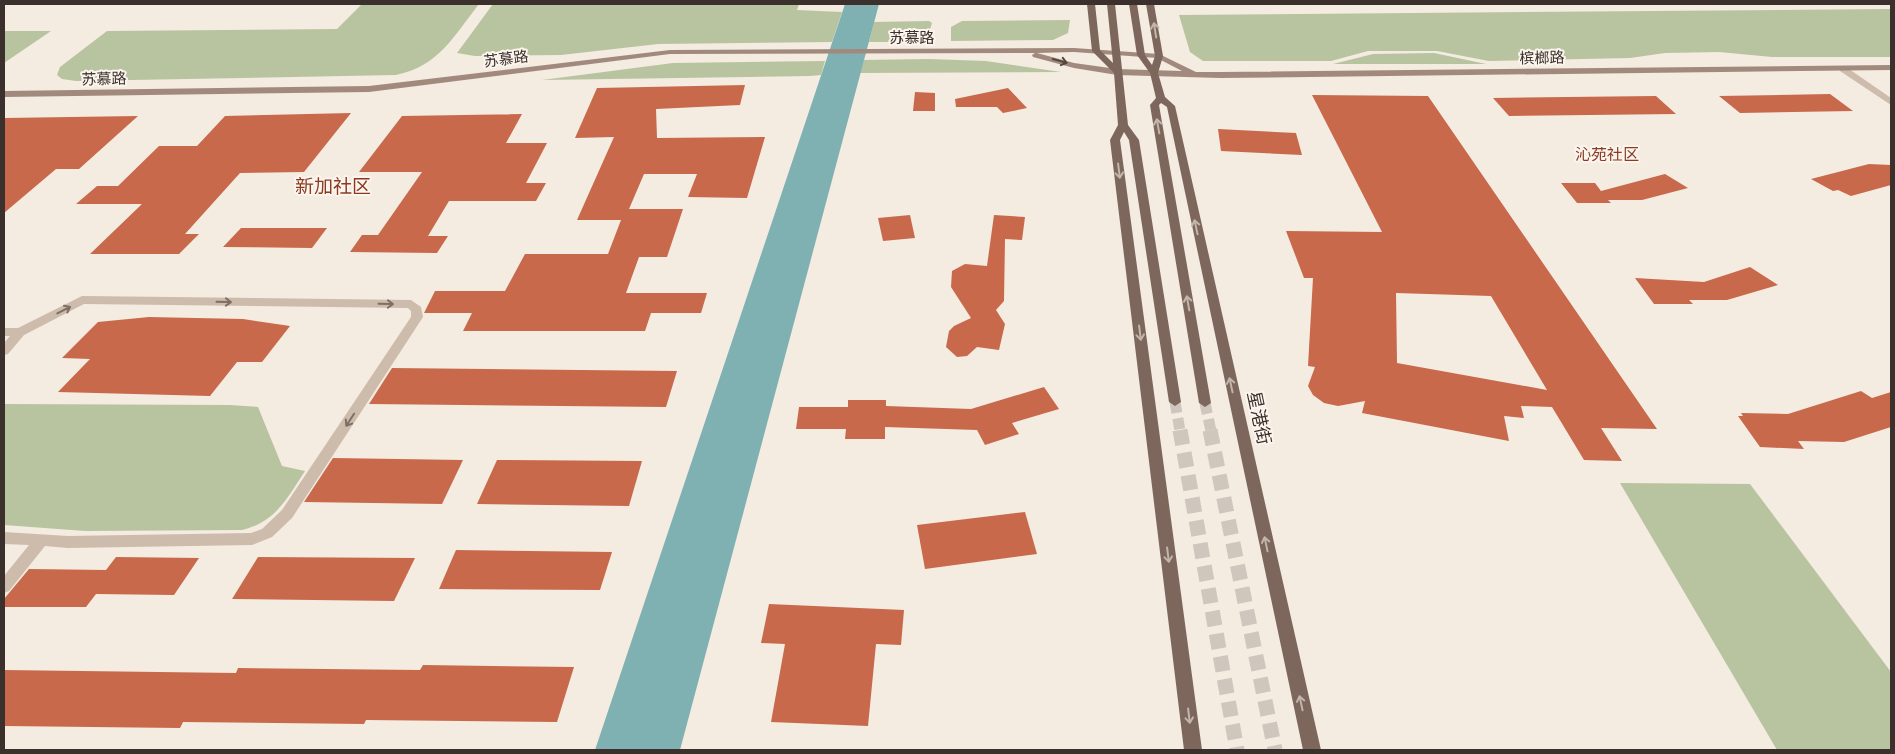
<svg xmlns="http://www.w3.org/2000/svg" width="1895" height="754" viewBox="0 0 1895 754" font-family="'Space Grotesk','Noto Sans SC',sans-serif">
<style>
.green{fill:#b8c4a0}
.water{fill:#7fb0b2}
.building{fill:#c8694b;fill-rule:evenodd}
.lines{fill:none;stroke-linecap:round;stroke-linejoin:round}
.primary-tunnel-far1{stroke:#cfc6bd;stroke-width:11;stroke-dasharray:11 5.5;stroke-linecap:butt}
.primary-tunnel{stroke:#cfc6bd;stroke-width:15;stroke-dasharray:15 8;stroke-linecap:butt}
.street{fill:#cdbbac;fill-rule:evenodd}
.secondary{fill:#a18a7d;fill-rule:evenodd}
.primary{fill:#7d675c;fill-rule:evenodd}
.oneway{stroke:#c2b5ac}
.oneway2{stroke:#544640}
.oneway3{stroke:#7d6f65}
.labels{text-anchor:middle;stroke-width:4;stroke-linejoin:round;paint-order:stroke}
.far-street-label{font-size:15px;fill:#3b302b;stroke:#fbf5ee}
.far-neighbourhood-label{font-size:16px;fill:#8c3b22;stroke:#fbf5ee}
.street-label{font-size:18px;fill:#3b302b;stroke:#fbf5ee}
.neighbourhood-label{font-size:19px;fill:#8c3b22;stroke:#fbf5ee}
</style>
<rect width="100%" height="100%" fill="#f4ebe1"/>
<g class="green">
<path d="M479 4C453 37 439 66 396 75L76 81 62 79 57 75 60 67 107 31 337 29 361 5Z"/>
<polygon points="493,4 799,4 797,10 842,12 832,42 658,44 561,55 475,56 457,53"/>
<polygon points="1891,9 1891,57 1772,57 1719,52 1665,53 1630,58 1489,61 1437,51 1368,51 1331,61 1203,61 1190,52 1179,15"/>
<polygon points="1070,20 1068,33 1053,40 951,41 951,27 962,21"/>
<polygon points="929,21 932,23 927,39 923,42 869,42 874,22"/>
<polygon points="4,31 51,31 4,63"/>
<polygon points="1434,53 1486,64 1333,64 1373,54"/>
<polygon points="929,59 986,61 1061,72 860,73 864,60"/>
<polygon points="825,61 821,75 810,76 542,80 673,63"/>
<path d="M4 404 230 405 258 407 282 466 305 471C287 498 276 522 242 530L85 531 4 525Z"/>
<polygon points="1620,483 1750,484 1891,672 1891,750 1777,750"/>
</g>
<polygon class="water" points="845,4 879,4 680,750 595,750"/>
<g class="building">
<polygon points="745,85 740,105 656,109 657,138 765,137 747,198 688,197 697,174 644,174 629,209 683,209 667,257 639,257 626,293 707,293 701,313 651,313 645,331 463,331 472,313 424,313 435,291 505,291 525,254 608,254 621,220 577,220 614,137 575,138 597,88"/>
<polygon points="1008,88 1027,108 1003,113 997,107 956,107 955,99"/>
<polygon points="915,92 935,93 935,111 913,111"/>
<polygon points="1830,94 1853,111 1740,113 1719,96"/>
<path d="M1312 95 1428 96 1657 429 1601 428 1622 461 1584 460 1552 407 1521 406 1524 418 1504 416 1509 441 1362 413 1365 401 1338 406 1324 403 1313 395 1308 386 1315 367 1308 366 1313 278H1304L1286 231 1382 232ZM1396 293 1491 296 1547 390 1397 363Z"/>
<polygon points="1656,96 1676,114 1509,116 1493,98"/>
<polygon points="351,113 304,172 240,173 185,234 199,234 179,254 90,254 142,204 76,204 97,186 118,186 159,146 197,146 225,116"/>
<polygon points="522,114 506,143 547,143 526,183 546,183 536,201 449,201 428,236 448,236 437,253 350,252 362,235 378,235 422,172 359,172 402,116"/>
<polygon points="138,116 79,169 56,169 4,213 4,118"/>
<polygon points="1218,129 1296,133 1302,155 1221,151"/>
<polygon points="1869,164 1891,165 1891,185 1851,196 1838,190 1833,191 1811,179"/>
<polygon points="1665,174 1688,188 1642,200 1608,200 1611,203 1577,203 1561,183 1595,183 1601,191"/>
<polygon points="910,215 915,238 883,241 878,218"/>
<polygon points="994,215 1025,217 1022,240 1005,239 1004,301 996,310 1005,324 999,350 977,347 967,356 957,357 946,347 949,331 954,326 971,318 951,287 952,271 965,264 987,266"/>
<polygon points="241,228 327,228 312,248 223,247"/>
<polygon points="1750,267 1778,285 1727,300 1689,300 1693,304 1654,304 1635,278 1704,282"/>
<polygon points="149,317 243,319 290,326 262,362 237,362 210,396 58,392 90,359 62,358 98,322"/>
<polygon points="392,368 677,371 666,407 369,404"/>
<polygon points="1044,387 1059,409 1012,423 1019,434 985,445 977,430 885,427 885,439 845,439 846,429 796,429 799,407 848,407 848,400 886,400 886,406 971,409"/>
<polygon points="1861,391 1872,398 1891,392 1891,427 1844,442 1798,441 1804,449 1760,447 1738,416 1743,416 1741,413 1788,414"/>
<polygon points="333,458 463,460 442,504 304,502"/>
<polygon points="497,460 642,461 629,506 477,504"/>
<polygon points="1025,512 1037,554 925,569 917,525"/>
<polygon points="456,550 612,552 600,590 439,589"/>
<polygon points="116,557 199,558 174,595 96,594 86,607 4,607 4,599 29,569 106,570"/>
<polygon points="258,557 415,558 394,601 232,599"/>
<polygon points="769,604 904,610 901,645 876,644 868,726 771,722 785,644 761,643"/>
<polygon points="423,665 574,667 557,722 366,720 364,724 183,722 180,728 4,726 4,670 236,673 238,668 420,670"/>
</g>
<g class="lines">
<g class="primary-tunnel-far1">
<polyline points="1175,402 1180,431"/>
<polyline points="1205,403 1211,431"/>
</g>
<g class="primary-tunnel">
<polyline points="1180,430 1237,750"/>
<polyline points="1210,430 1275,750"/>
</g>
<g class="street">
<polygon points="1840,67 1846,67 1891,98 1891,105 1840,71"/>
<polygon points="82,296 411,300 421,307 423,317 292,518 272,537 252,545 68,548 45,546 9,591 4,593 4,576 29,545 4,544 4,532 68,536 251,533 262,529 282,510 411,317 411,311 408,308 84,304 24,335 8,354 4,355 4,343 10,336 4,336 4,328 18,328"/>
</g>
<path class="secondary" d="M1074 48 1159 54 1196 72H1220L1891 65V70L1220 78 1117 75 1074 68 1033 57 1032 55 1035 53 670 54 369 92 4 97V91L369 86 670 50ZM1074 52 1157 58 1182 71 1117 69 1074 63 1037 53Z"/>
<g class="primary">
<polygon points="1087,4 1095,4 1100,50 1113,63 1107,4 1115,4 1128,125 1139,140 1181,402 1175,406 1169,402 1129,140 1124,132 1120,140 1202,750 1184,750 1110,140 1118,125 1114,73 1092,51"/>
<polygon points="1129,4 1137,4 1145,55 1152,65 1155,56 1146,4 1154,4 1163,56 1158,73 1165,97 1175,106 1321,750 1303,750 1167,107 1161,103 1159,105 1211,403 1205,407 1199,403 1150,105 1156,98 1150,73 1137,55"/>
</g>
</g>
<defs><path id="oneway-shaft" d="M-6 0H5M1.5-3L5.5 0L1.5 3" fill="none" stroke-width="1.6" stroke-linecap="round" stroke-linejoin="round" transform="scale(1.25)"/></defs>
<g class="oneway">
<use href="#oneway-shaft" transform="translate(1155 30) rotate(-99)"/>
<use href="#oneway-shaft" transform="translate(1158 126) rotate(-100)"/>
<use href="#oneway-shaft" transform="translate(1119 171) rotate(83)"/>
<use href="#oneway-shaft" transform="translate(1196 227) rotate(-102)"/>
<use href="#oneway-shaft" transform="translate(1188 303) rotate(-100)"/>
<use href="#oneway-shaft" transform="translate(1140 333) rotate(83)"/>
<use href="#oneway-shaft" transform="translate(1231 385) rotate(-102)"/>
<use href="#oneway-shaft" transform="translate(1266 544) rotate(-102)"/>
<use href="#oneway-shaft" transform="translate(1168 555) rotate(83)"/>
<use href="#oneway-shaft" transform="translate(1301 703) rotate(-102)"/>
<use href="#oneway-shaft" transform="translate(1189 716) rotate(83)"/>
</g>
<use class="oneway2" href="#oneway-shaft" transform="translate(1060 61) rotate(15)"/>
<g class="oneway3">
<use href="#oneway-shaft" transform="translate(224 302) rotate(1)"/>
<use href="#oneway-shaft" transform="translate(386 304) rotate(1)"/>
<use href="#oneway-shaft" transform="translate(64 310) rotate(-27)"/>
<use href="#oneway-shaft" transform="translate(350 420) rotate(123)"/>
</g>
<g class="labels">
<g class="far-street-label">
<text x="912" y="43">苏慕路</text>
<text transform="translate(1542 58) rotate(-1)" y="5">槟榔路</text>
<text transform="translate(506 59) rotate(-7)" y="5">苏慕路</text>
<text transform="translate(104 79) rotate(-1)" y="5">苏慕路</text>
</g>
<g class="far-neighbourhood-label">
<text x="1607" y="160">沁苑社区</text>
</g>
<g class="street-label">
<text transform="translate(1259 418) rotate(78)" y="6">星港街</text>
</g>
<g class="neighbourhood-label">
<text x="333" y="193">新加社区</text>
</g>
</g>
<rect width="1895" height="754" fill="none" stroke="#3b302b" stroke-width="10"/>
</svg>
